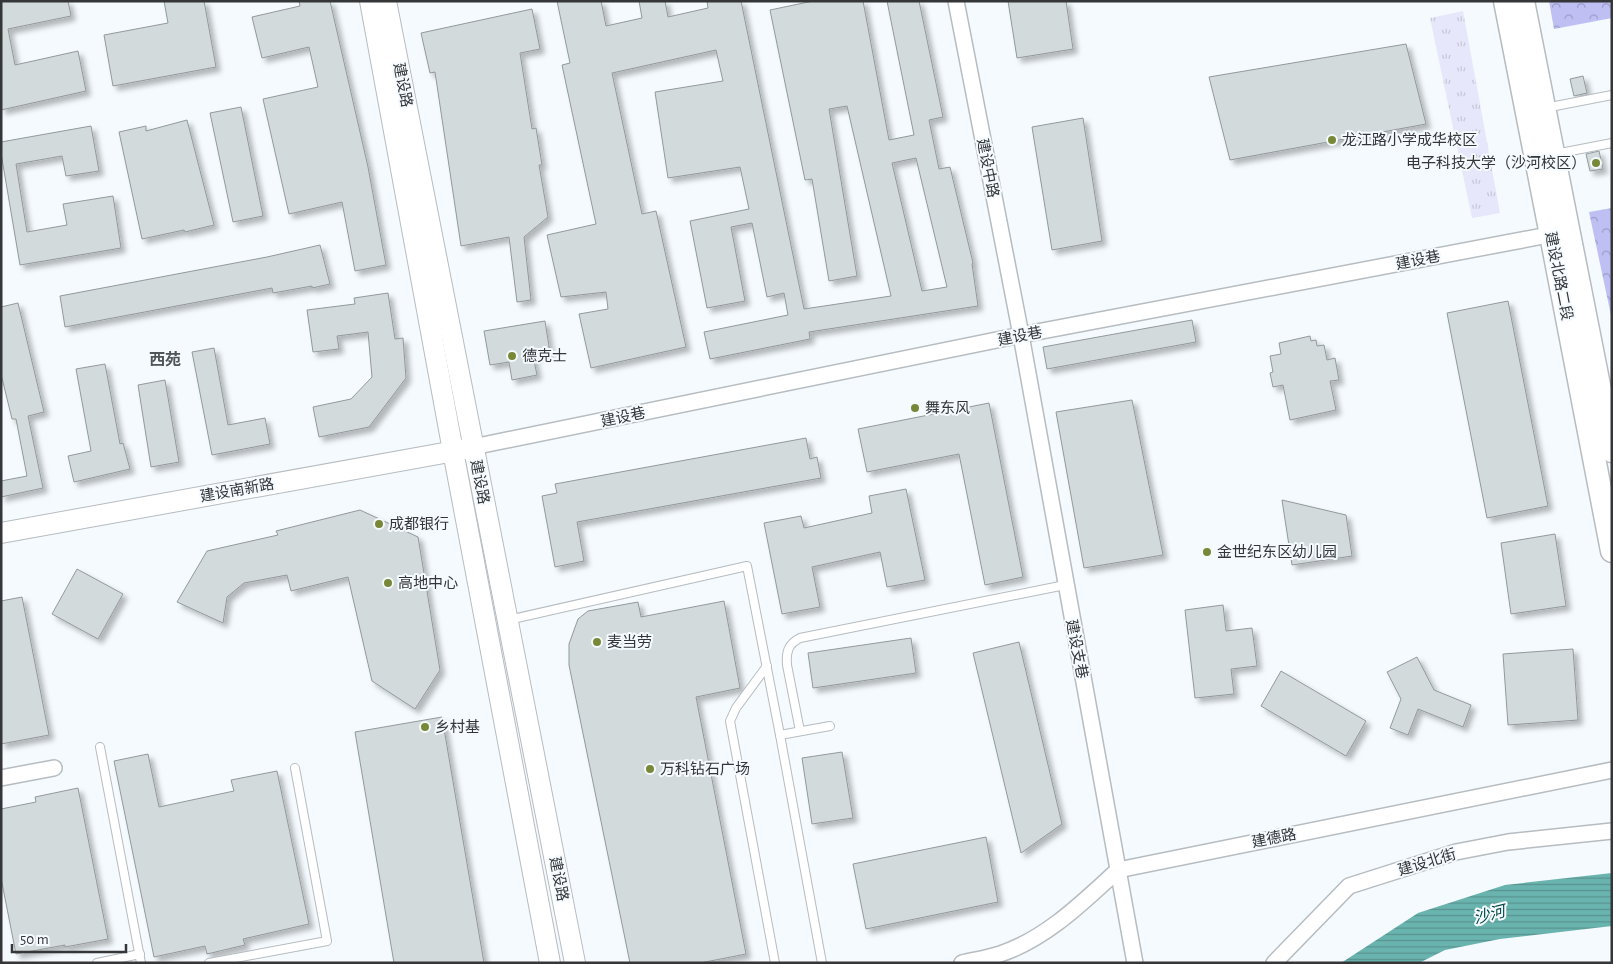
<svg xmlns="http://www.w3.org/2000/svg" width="1613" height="964" viewBox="0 0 1613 964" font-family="'Alegreya Sans','Noto Sans SC',sans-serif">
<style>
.grass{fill:url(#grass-tufts)}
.forest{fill:url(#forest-crowns)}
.water{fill:url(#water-rules)}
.building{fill:#d3dadc;stroke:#93999b;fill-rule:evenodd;filter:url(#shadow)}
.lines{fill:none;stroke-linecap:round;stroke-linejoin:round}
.lane-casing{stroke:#b6bcc0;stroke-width:10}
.street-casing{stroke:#b6bcc0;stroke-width:18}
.secondary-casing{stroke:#b6bcc0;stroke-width:22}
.primary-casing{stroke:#b6bcc0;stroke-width:25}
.lane{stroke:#fff;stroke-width:8}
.street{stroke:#fff;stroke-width:15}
.secondary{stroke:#fff;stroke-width:20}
.primary{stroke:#fff;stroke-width:22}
.poi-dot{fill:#788837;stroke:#f4fafe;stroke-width:2}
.labels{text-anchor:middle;stroke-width:4;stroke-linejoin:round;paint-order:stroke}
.street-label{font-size:15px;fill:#343638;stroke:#f4fafe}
.poi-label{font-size:15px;fill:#343638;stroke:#f4fafe;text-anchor:start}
.neighbourhood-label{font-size:16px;font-weight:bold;fill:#505558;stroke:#f4fafe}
.water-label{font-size:16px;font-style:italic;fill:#004845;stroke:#f4fafe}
</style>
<defs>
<pattern id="grass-tufts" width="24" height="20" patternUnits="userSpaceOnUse" patternTransform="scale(1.25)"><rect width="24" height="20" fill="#e7e7fb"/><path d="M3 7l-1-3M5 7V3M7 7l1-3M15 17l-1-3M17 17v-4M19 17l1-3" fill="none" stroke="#c7c7d8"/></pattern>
<pattern id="forest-crowns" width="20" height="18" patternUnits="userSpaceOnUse" patternTransform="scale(1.25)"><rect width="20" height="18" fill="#bfbff4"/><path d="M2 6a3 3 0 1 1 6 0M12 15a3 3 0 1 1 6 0" fill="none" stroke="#9c9cc7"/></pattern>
<pattern id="water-rules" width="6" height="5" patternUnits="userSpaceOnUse" patternTransform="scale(1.25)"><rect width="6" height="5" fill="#6ab4af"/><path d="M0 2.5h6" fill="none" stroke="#58938f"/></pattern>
<filter id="shadow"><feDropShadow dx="4.5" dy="4.5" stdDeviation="2.5" flood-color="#0004"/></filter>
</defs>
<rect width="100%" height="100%" fill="#f4fafe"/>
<polygon class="grass" points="1463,11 1500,213 1472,218 1430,18"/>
<g class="forest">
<polygon points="1549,1 1612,1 1612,18 1554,29"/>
<polygon points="1612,208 1612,320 1589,212"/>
</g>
<polygon class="water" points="1612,873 1612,926 1500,939 1445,950 1419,963 1341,963 1418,913 1505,885"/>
<g class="building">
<polygon points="1,1 68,1 71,16 8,29 15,65 78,51 86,91 1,110"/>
<polygon points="164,1 204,1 216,67 113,86 104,35 168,23"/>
<polygon points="299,1 330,1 368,167 386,265 355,271 342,202 289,214 263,99 318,87 309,47 262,58 252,17 300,6"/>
<path d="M557 1H601L606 26 642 18 639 1H665L668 17 708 8 707 1H741L804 309 891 296 847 106 829 109 857 276 829 281 812 179 805 180 770 10 813 1H863L889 140 914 135 887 1H919L943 117 929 120 939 169 950 167 973 263 972 264 978 306 809 332 810 339 710 359 704 332 788 315 784 293 767 297 752 223 731 227 745 301 707 308 690 221 749 209 740 167 668 178 655 92 723 81 716 50 612 73 642 214 656 211 686 347 591 368 579 314 608 309 606 292 561 297 547 235 596 224 562 65 570 63ZM916 158 947 287 922 291 892 163Z"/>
<polygon points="1008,1 1066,1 1073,49 1017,58"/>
<polygon points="532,9 540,49 520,53 532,129 536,128 542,165 539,165 548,217 524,237 531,300 517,302 509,237 461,246 435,72 430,73 421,33"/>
<polygon points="1406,44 1426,124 1230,160 1209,77"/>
<polygon points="1583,76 1587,93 1574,96 1570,79"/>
<polygon points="241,107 263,216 233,222 210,113"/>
<polygon points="1083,118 1102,241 1052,250 1032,127"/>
<polygon points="187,120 214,225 185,232 184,230 142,239 119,132 146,126 146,131"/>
<polygon points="91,126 99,171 66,176 62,156 16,164 27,232 67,225 63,204 113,196 121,248 20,265 1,153 1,142"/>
<polygon points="1599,151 1603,169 1590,171 1586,154"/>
<polygon points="320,245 330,284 312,288 312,286 273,293 272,288 65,327 60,296 267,257"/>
<polygon points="388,293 395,339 403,338 406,378 369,427 319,437 313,407 351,399 372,377 368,332 337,336 339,349 313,352 307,310 355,304 354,298"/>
<polygon points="1508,301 1548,506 1487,518 1447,313"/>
<polygon points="18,303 44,412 28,416 43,488 1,497 1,481 27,476 16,419 12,419 1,374 1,307"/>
<polygon points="1192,320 1196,342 1047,369 1043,347"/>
<polygon points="545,321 550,353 533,356 537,375 512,380 509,362 490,365 484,331"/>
<polygon points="1310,336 1311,341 1316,340 1317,346 1324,345 1327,360 1335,358 1339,380 1330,381 1336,410 1290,420 1283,385 1273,387 1270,373 1273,372 1270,356 1281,354 1279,343"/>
<polygon points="214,348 228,425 265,418 270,444 212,455 192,352"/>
<polygon points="105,364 120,444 123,443 130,469 74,482 68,456 91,451 76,369"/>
<polygon points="165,380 179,462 151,467 138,385"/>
<polygon points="1132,400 1163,555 1084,568 1056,412"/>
<polygon points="989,403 1023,577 985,585 959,454 867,472 858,429"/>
<polygon points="806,438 810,459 817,457 821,478 577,522 584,561 555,567 542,496 557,493 555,484"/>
<polygon points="906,489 925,580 887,587 880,552 812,567 820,607 782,614 764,523 801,516 804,528 872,513 869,496"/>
<polygon points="1282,500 1346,515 1352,556 1292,565"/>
<polygon points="360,510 418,537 440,670 415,709 372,681 348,577 291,591 287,575 244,583 227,597 223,623 177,602 207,551 278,535 276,531"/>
<polygon points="1555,534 1566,606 1511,614 1501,543"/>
<polygon points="77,569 123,594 98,639 52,614"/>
<polygon points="22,597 49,735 1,744 1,601"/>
<polygon points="724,601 740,688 696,697 746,954 700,963 630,963 569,665 569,644 578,619 588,611 638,602 641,617"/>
<polygon points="1223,605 1226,631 1252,628 1257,666 1231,669 1234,694 1195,698 1185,610"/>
<polygon points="911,638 916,673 813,688 808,653"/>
<polygon points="1019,642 1062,824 1021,853 973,653"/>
<polygon points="1573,649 1578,720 1508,725 1503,654"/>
<polygon points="1417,657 1434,690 1471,705 1463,727 1418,709 1408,735 1390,728 1401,699 1387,672"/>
<polygon points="1281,671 1366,721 1346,756 1261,706"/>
<polygon points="442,717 484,963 394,963 355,732"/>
<polygon points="842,752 853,818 812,824 802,758"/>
<polygon points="148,754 159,807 234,791 231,780 277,771 309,924 243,939 245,945 207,954 205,946 154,957 114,761"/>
<polygon points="78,788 108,939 65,947 65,945 16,954 1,878 1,809 36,802 35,797"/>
<polygon points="986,837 998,902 866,929 853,864"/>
</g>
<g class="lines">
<defs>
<g id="lane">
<polyline points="1545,108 1612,95"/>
<polyline points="1555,154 1612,143"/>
<polyline points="508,620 747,566 780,735 822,963"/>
<polyline points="767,666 736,708 730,721 775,963"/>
<path d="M800 731 787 665C786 652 788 644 800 638L1065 585"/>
<polyline points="780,735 830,726"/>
<polyline points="100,747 141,963"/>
<polyline points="97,963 140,954"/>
<polyline points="209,963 327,941 295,768"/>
</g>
<g id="street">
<polyline points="956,1 1021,335 1135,963"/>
<polyline points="473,447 1021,335 1559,233"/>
<polyline points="1,778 54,768"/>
<path d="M962 963C975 960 988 958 1000 954 1046 939 1083 902 1118 870L1612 770"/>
<polyline points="1274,963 1349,886 1456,852 1508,842 1612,831"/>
</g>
<g id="secondary">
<polyline points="370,1 453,451 550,963"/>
<polyline points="386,1 575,963"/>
<polyline points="1,533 466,449"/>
</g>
<g id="primary">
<polyline points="1505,1 1551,235 1612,551"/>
<polyline points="1523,1 1612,451"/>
</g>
</defs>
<use href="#lane" class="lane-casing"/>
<use href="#street" class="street-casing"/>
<use href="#secondary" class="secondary-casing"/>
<use href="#primary" class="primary-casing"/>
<use href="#lane" class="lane"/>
<use href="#street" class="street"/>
<use href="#secondary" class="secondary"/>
<use href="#primary" class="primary"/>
</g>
<g class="poi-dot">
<circle cx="1332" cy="140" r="5"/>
<circle cx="1596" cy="163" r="5"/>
<circle cx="512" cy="356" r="5"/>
<circle cx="915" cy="408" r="5"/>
<circle cx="379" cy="524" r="5"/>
<circle cx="1207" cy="552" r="5"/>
<circle cx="388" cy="583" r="5"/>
<circle cx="597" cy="642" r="5"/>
<circle cx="425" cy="727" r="5"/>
<circle cx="650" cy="769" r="5"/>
</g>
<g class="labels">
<g class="street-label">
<text transform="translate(403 85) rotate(79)" y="5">建设路</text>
<text transform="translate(988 168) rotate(79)" y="5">建设中路</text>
<text transform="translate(1418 260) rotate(-11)" y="5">建设巷</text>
<text transform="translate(1559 276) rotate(79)" y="5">建设北路二段</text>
<text transform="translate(1020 336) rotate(-11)" y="5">建设巷</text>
<text transform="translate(623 417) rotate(-12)" y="5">建设巷</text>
<text transform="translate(480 482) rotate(79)" y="5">建设路</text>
<text transform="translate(237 490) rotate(-10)" y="5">建设南新路</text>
<text transform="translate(1077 649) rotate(79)" y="5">建设支巷</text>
<text transform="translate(1274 838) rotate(-11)" y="5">建德路</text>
<text transform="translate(1427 862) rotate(-17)" y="5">建设北街</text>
<text transform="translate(559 879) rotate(79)" y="5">建设路</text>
</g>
<g class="poi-label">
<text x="1342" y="145">龙江路小学成华校区</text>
<text x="1586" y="168" text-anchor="end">电子科技大学（沙河校区）</text>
<text x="522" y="361">德克士</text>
<text x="925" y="413">舞东风</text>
<text x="389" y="529">成都银行</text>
<text x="1217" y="557">金世纪东区幼儿园</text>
<text x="398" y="588">高地中心</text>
<text x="607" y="647">麦当劳</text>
<text x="435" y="732">乡村基</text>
<text x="660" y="774">万科钻石广场</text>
</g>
<g class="neighbourhood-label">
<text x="165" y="365">西苑</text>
</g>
<g class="water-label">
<text transform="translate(1489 914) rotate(-14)" y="6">沙河</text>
</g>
</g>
<rect width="1613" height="964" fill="none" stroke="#343638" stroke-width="5"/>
<path d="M12 944v8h114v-8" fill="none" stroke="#343638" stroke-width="2.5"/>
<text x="20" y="944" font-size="15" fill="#343638" stroke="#f4fafe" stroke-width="4" paint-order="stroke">50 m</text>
</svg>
